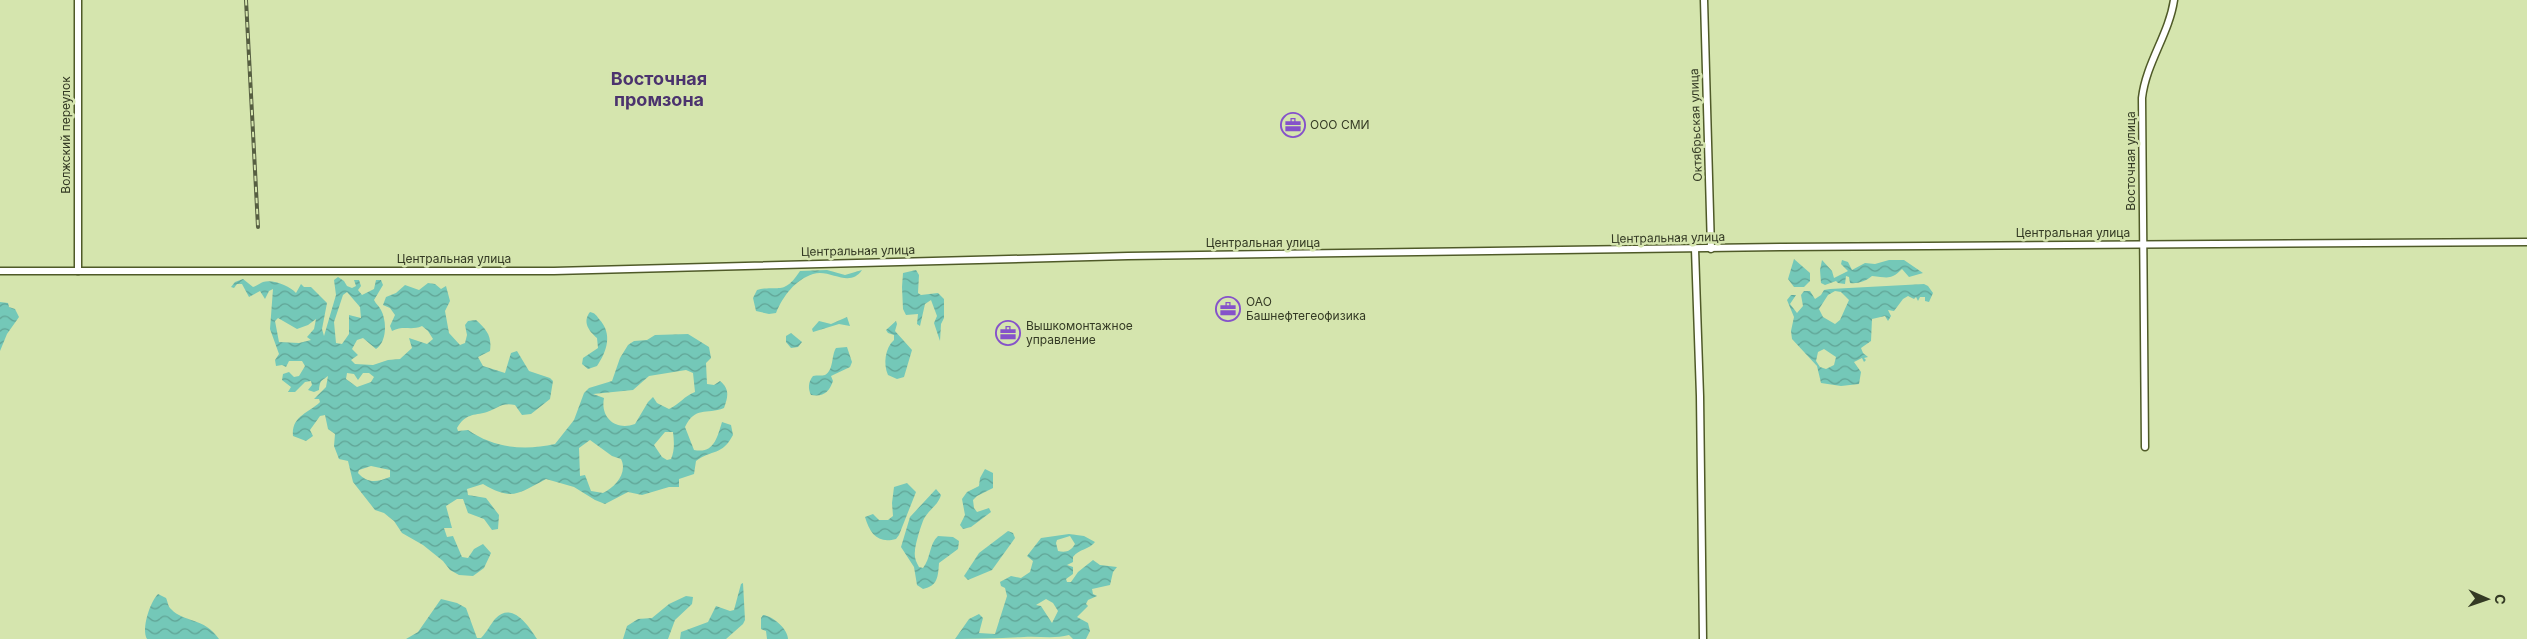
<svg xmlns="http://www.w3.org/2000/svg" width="2527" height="639" viewBox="0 0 2527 639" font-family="Inter,sans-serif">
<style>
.water{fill:url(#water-waves);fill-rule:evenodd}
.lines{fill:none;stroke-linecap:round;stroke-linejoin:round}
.minor-casing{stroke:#4f5a28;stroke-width:9}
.minor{stroke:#fff;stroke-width:6}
.rail-casing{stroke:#565e41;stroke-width:4}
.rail{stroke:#d5e5ae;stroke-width:2;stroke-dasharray:5.5;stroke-linecap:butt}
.labels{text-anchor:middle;stroke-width:5;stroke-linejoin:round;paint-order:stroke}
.poi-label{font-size:12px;fill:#343a24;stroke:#d5e5ae;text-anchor:start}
.street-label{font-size:12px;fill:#343a24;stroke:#d5e5ae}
.district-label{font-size:18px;font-weight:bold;fill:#4b336e;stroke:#d5e5ae}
</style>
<defs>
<pattern id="water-waves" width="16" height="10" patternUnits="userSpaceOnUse" patternTransform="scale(1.25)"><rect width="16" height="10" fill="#74c8b8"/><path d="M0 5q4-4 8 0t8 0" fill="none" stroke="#60a395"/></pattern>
</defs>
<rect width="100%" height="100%" fill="#d5e5ae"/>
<g class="water">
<polygon points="1794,259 1810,273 1810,281 1804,287 1794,287 1788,279"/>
<path d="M1822 260 1832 271 1834 278 1848 271 1841 264 1842 260 1848 262 1852 270 1865 263 1875 264 1889 260H1904L1923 273 1909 277 1902 269C1890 281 1887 277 1872 276 1866 281 1858 284 1850 283L1849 277 1846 276 1845 284 1838 283 1836 281 1825 285 1821 283 1820 270Z"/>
<path d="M827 270 845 275 862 270C849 289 830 268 813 274 795 280 783 296 776 313L769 314 756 311 753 298 757 290C778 284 783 297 800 271Z"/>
<polygon points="916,270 919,275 918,293 921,295 938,293 944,299 944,318 941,324 940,341 934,323 937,316 931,300 925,304 920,326 917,324 918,314 906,315 903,309 902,287 903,273"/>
<path d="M338 277 344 281 347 286 352 288 356 286 354 280H359L361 286 358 290 362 295 374 289 376 280H381L383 285 374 300C376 304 379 306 381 310 387 321 387 342 376 349L363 338 357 340 352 349 358 355 351 360 355 364 373 365 388 360 400 359 412 348 409 338 427 344 433 339 428 331 422 326C411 331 404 325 392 331L390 326 395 315 390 308 383 305 386 297 396 293 405 285 419 290 428 283 435 284 441 289 446 286 450 301 445 311 449 333 460 345 465 343 467 335 465 325 468 321 476 320C487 330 492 336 490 351L478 357 483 366 505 373 511 353 517 351 529 371 550 378 553 381 550 399 531 414 522 415 515 405C502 402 498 408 487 412 473 416 466 413 457 428L458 431 468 430C494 448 524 451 555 444L574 420 584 393 589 388 612 381 620 358 628 345 634 341 647 340 655 335 688 334 709 347 711 358 706 363 707 384 714 385 720 381C730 389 728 397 724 408 706 415 695 406 685 427L694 450C714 454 717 438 722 422L731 425 733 435C722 456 712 449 696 461L694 474 679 479V487H669L642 495 628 492 605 504 595 500 574 487 546 479C518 494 512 501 483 484L467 489 468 495 486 498 499 515 498 529 492 530 484 519 468 513 463 499H457L446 506 452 528H444L447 537 453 536 462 557 468 558 474 549 483 544 491 553 484 568 473 576 459 575 450 570 443 561 423 545 402 533 394 521 384 513 375 510 353 482 348 461 339 459 334 446 335 434 328 429 325 415 320 416 310 430 313 436 306 441 293 436C291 416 309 413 320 402L319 399H314L326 387 328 376C322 381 320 379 319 390L314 392 308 390 312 385 311 381 305 382 295 392H288L291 387 282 380 283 374 289 372 294 377 299 376 305 366 302 361H289L286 367 282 365 276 366 275 360 279 354 270 329 273 289 269 291 265 299 260 291 249 297 242 284H237L234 288 231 287 235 282 243 279 253 287C257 286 260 283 263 282 273 279 290 286 296 293L301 284 304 287H311L327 303 322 329 324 336 336 295 334 280ZM347 292 360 307 361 318 349 315V334L342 344 336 343 334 322 343 295ZM278 318 297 329 308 325 316 319 314 329 307 337 311 340 299 343 279 342 275 321ZM686 370 693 373 695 392C684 396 680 404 669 409L657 403 653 397 648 402 635 424C616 431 600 418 604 398L593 394 633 390 649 376ZM347 373 354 374 358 380 363 373H369L374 377 371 382 357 387 346 379ZM665 432H673C674 441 675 450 671 459L667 460 662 457 654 445ZM590 440 612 456 621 459C628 473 615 487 603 493L591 491 585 475 580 476 579 448ZM371 466 390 470V477C377 482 368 484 358 473L359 470Z"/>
<path d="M1924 284 1928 286 1933 293 1929 302 1925 301V297H1920L1918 301 1916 297 1914 299 1908 296 1903 299 1894 311 1888 310 1891 316 1888 321 1885 316 1872 319 1871 341 1861 348 1863 353 1868 357 1864 358 1866 360 1864 362 1862 358 1854 362 1861 372 1859 384 1841 386 1821 383 1817 366 1792 339 1791 331 1794 317 1787 300 1791 295H1796L1790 304 1797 313 1803 306 1801 295 1804 291H1810L1815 299 1821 295 1824 290 1830 289ZM1835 291 1841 292 1849 300 1840 320 1835 324 1823 317 1819 309 1828 295ZM1824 349 1836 357 1834 365 1826 369 1820 367 1816 361 1818 352Z"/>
<polygon points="0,302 8,303 9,307 15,309 19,317 7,334 0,351"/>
<path d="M590 312C595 313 596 315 599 319 613 334 607 351 597 366L588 369 582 364 583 358 598 348 597 338C589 331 582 322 590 312Z"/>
<polygon points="847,317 850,326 839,324 813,332 812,329 819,321 831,324"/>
<path d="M896 321 897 324 895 331 912 350 904 377 897 379 888 375C883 364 885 348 894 340V335L888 333 886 330Z"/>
<polygon points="791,333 802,342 798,347 791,348 786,342 786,336"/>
<path d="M847 347 852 362 850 367 831 376 833 381C829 392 824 397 811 395 808 389 808 382 813 376 817 375 822 376 825 375 834 370 831 356 836 348Z"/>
<polygon points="985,469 993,473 993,488 977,496 973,500 974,508 977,512 989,508 991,512 971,527 963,529 960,525 965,515 962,499 967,492 979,486 980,478"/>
<path d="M907 483 916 492 899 535 896 539C878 544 870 534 865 517L873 514 879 520H888L893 516 892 503 894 487Z"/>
<path d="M936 489 941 495C938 505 931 508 925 517 922 521 915 545 915 551 914 557 916 562 919 567L923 568C931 558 929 544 938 536L953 537 959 541 958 549 939 563C938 576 938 586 923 589L917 585 914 567 901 547 910 517Z"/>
<polygon points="1008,531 1013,533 1015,538 992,570 968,580 964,576 979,553"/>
<path d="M1069 534 1084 536 1095 542C1090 549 1079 549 1073 557V562L1067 565 1073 567V574L1066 579 1067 582H1071L1078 572 1093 560 1100 565 1117 567 1113 572 1110 585 1092 589 1093 594 1097 596 1088 600 1086 604 1088 606 1077 617 1088 623 1090 631 1086 639H1073L1069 635C1055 639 1039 636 1024 637 1002 638 979 639 955 639L969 619 979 614 983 618 979 633 995 634 1007 596 1005 588 1001 586 1000 582 1011 576 1021 578 1030 572 1033 561 1027 556 1041 538ZM1070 536 1075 544C1071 551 1066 553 1058 551L1056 543 1057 540ZM1046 599 1053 603 1058 611 1052 623 1041 606 1036 605Z"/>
<polygon points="743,583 745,620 743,624 726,639 680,639 681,632 708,622 716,606 730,611 734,610 741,584"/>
<path d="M158 594 166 598C168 602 168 607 171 609 184 623 204 617 219 639H147C141 629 150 602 158 594Z"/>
<polygon points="686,596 693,597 692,604 675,620 668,639 623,639 627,626 638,619 652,618 669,604"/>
<path d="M441 599 457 603 466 608 477 638H481C487 632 490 625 495 619 512 601 528 625 537 639H406L418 632Z"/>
<path d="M763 615C773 616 788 629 788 639H767L766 631 761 629V618Z"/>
</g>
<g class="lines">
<defs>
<g id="minor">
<polyline points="1704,0 1711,249"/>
<polyline points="1695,249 1700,396 1703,639"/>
<polyline points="0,271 554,271 1128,256 1783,247 2527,242"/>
<polyline points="78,271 78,0"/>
<path d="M2145 447 2142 98C2146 63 2169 34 2174 0"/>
</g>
</defs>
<use href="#minor" class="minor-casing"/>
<use href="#minor" class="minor"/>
<defs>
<polyline id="rail" points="246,0 258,227"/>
</defs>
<use href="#rail" class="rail-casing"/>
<use href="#rail" class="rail"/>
</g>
<defs>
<symbol id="office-ring" viewBox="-11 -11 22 22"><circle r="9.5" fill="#d5e5ae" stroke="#8552ca" stroke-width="1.5"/><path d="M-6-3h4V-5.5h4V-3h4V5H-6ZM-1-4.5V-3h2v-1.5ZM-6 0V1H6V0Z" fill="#8552ca"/></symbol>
</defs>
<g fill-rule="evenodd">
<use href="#office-ring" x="1279" y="111" width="28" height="28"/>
<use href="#office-ring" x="1214" y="295" width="28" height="28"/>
<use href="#office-ring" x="994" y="319" width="28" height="28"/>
</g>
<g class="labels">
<g class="poi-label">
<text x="1310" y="129">ООО СМИ</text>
<text x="1246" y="306">ОАО<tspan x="1246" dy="14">Башнефтегеофизика</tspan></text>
<text x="1026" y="330">Вышкомонтажное<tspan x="1026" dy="14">управление</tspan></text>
</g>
<g class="street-label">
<text transform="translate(1696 125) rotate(-92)" y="4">Октябрьская улица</text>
<text transform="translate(66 135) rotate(-90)" y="4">Волжский переулок</text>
<text transform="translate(2131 161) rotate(-90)" y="4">Восточная улица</text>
<text x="2073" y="237">Центральная улица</text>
<text transform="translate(1668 238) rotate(-1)" y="4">Центральная улица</text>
<text x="1263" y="247">Центральная улица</text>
<text transform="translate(858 251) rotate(-1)" y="4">Центральная улица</text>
<text x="454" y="263">Центральная улица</text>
</g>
<g class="district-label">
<text x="659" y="85">Восточная<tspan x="659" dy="21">промзона</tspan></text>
</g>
</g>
<g transform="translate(2487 599) rotate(92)" stroke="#d5e5ae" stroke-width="4" paint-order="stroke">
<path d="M0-4L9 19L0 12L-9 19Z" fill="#343a24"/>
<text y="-8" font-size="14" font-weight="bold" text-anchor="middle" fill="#343a24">С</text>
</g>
</svg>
